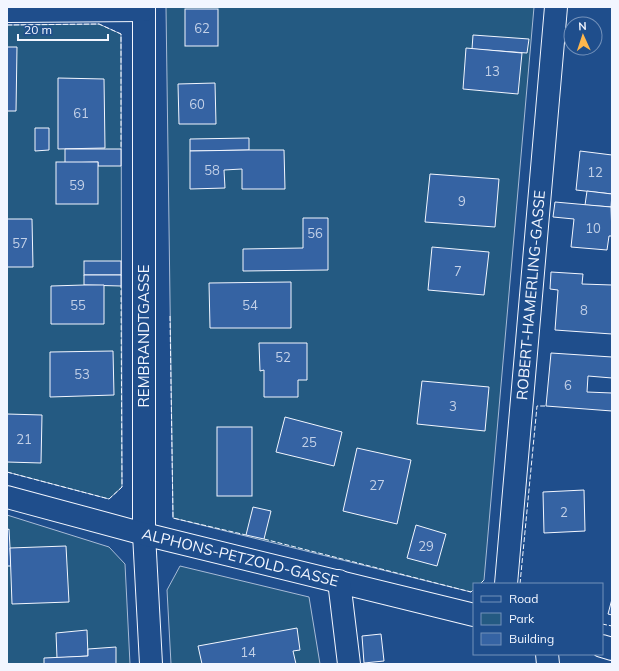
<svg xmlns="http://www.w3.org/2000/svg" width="619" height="671" viewBox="0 0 619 671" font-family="Mulish,sans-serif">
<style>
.green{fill:#245a82;stroke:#a8bbd7}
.building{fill:#3563a3;stroke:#f2f6ff}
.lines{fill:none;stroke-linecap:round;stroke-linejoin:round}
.minor-casing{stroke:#f2f6ff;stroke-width:24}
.minor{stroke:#1f4e8c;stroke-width:22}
.fence{stroke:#f2f6ff;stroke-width:1;stroke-dasharray:5 2;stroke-linecap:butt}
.labels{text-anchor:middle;stroke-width:3;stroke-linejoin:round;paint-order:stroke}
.number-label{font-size:13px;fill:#c3d1e8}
.street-label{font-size:15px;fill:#f2f6ff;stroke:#1f4e8c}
</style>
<rect width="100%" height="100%" fill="#1f4e8c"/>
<g class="green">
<polygon points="166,7 534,7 484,580 480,584 474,584 474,589 471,592 173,518"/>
<polygon points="99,24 121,34 122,487 109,499 7,472 7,25"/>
<polygon points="7,515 109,547 125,564 130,664 7,664"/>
<polygon points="180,566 309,597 320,664 171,664 167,590"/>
</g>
<g class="building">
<rect x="185" y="9" width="33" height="37"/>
<polygon points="473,35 529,39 527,53 472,49"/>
<polygon points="7,47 17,47 16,111 7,111"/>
<polygon points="466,48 522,53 518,94 463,89"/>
<polygon points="58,78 104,79 105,148 58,149"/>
<polygon points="215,83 216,124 179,124 178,84"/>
<polygon points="35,128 49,128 49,150 35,151"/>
<polygon points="249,138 249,150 190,151 190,139"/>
<polygon points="65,149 121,149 121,166 98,166 98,162 65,163"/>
<polygon points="249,150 284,150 285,189 242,189 242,169 224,170 225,188 190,189 190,151"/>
<polygon points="580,151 612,155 612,194 576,190"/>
<rect x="56" y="162" width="42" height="42"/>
<polygon points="430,174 499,179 495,227 425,222"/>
<polygon points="587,191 612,194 611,207 585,205"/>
<polygon points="555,202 611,207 612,236 609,236 607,250 571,247 574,219 553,217"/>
<polygon points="303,218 328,218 328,270 243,271 243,249 303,248"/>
<polygon points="7,219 32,219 33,267 7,267"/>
<polygon points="432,247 489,252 484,295 428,290"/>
<rect x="84" y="261" width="37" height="14"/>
<polygon points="551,272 583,274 582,284 612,285 612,334 555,330 558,290 550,289"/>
<polygon points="84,275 121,275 121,286 84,285"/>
<polygon points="291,282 291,328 210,328 209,283"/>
<polygon points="84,285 104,285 104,324 51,324 51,286"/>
<polygon points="259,343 307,343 307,380 298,380 298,397 264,397 264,370 260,371"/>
<polygon points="113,351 114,395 50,397 50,352"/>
<polygon points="551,353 612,357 612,378 588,376 587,392 612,393 612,411 546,406"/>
<polygon points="422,381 489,387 485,431 417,424"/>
<polygon points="7,414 42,415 41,463 7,462"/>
<polygon points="285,417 342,432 334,466 276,452"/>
<rect x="217" y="427" width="35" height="69"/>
<polygon points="357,448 411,460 397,524 343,511"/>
<polygon points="584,490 585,531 544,533 543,492"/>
<polygon points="253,507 271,511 264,539 246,535"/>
<polygon points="416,525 446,534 437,566 407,558"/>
<polygon points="9,529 11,566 7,566 7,530"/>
<polygon points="66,546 69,602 12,604 10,548"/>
<polygon points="612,599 612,615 608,614"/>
<polygon points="297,628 300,650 293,651 296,664 202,664 198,646"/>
<polygon points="87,630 88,656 57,658 56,633"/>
<polygon points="381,634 384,661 364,663 362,636"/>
<polygon points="116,647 116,664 44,664 44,658 88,656 88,649"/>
</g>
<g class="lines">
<defs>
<g id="minor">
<polyline points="144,7 144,534 151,664"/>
<polyline points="7,11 144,10"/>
<path id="s1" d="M7 497 144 534 474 615"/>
<polyline points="339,581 349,664"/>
<path id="s2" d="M506 584 556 7"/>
<polyline points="602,646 612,649"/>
<polyline points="547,654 548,664"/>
</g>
</defs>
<use href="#minor" class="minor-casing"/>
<use href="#minor" class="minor"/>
<g class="fence">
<polyline points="7,25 99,24 121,34 121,149"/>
<polyline points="170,316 173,518 246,535"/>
<polyline points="7,472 109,499 122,487 121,286"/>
<polyline points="264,539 471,592 474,589"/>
<polyline points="480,584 484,580"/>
<polyline points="520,584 537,406 546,406"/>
<polyline points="602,624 612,626"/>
</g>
</g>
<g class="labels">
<g class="number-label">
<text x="202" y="33">62</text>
<text x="492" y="76">13</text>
<text x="197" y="109">60</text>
<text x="81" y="118">61</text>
<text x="212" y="175">58</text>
<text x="595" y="177">12</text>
<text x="77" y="190">59</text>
<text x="462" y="206">9</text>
<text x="593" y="233">10</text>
<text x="315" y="238">56</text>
<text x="20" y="248">57</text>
<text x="458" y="276">7</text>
<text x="78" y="310">55</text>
<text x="250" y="310">54</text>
<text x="584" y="315">8</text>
<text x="283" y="362">52</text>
<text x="82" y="379">53</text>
<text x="568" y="390">6</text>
<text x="453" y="411">3</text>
<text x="24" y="444">21</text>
<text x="309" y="447">25</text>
<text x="377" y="490">27</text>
<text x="564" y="517">2</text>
<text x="426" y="551">29</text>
<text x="248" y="657">14</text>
</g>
<g class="street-label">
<text dy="5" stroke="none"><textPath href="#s2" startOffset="290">ROBERT-HAMERLING-GASSE</textPath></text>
<text transform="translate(144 336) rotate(-90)" y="5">REMBRANDTGASSE</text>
<text dy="5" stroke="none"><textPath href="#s1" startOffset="241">ALPHONS-PETZOLD-GASSE</textPath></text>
</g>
</g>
<rect width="619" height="671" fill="none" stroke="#f2f6ff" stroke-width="16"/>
<rect x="473" y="583" width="130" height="72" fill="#1f4e8c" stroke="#7391ba"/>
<rect x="481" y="596" width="20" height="6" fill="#1f4e8c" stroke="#7391ba"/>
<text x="509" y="603" font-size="12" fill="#f2f6ff">Road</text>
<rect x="481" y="613" width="20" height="12" fill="#245a82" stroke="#7391ba"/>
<text x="509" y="623" font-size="12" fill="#f2f6ff">Park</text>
<rect x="481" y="633" width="20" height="12" fill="#3563a3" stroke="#7391ba"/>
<text x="509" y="643" font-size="12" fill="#f2f6ff">Building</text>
<g transform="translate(583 36) rotate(357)"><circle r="19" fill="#1f4e8c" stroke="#7391ba"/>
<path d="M0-3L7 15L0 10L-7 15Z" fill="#ffb74d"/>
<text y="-6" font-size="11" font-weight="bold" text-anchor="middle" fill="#f2f6ff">N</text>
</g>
<path d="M18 34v6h90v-6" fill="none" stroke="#f2f6ff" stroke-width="2"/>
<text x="24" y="34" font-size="12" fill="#f2f6ff" stroke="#1f4e8c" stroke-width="3" paint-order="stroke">20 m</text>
</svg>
